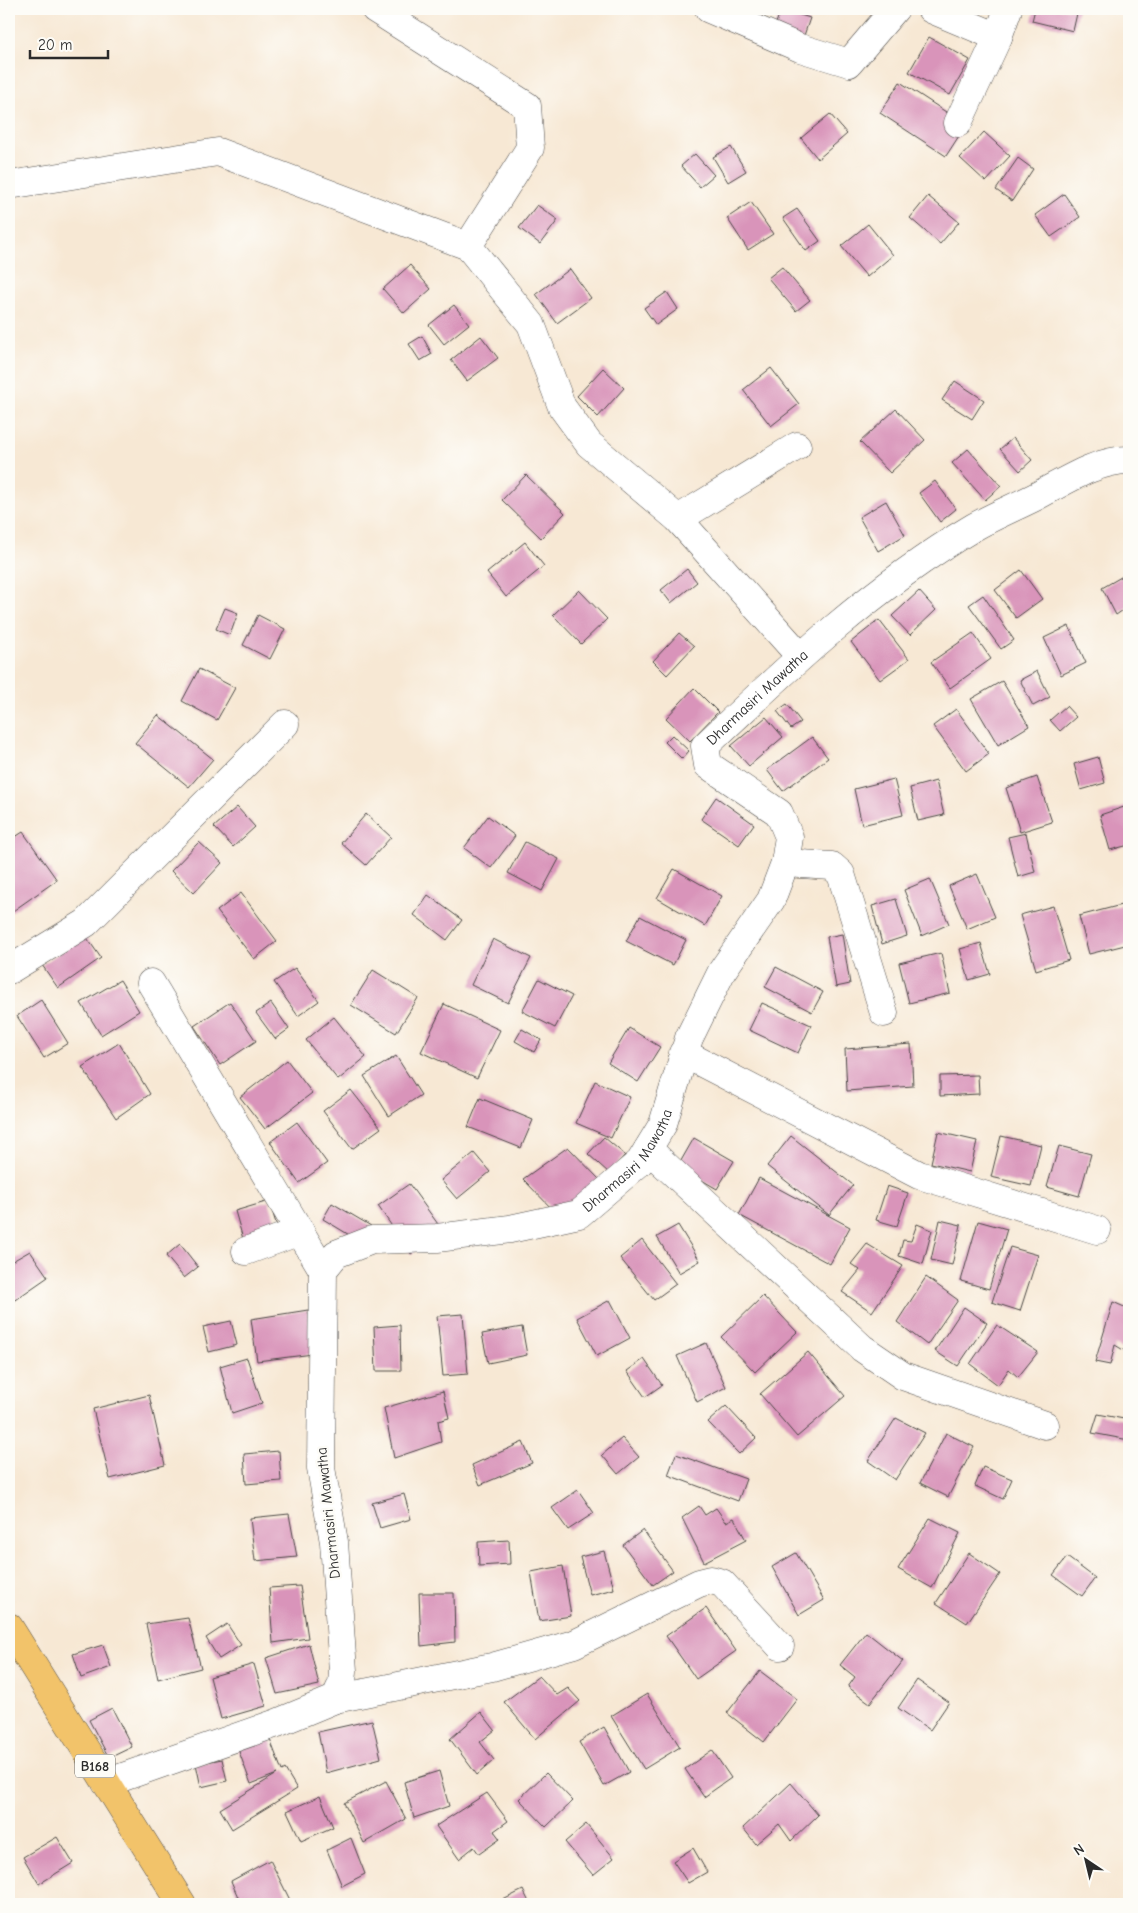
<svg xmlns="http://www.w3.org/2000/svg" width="1138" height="1913" viewBox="0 0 1138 1913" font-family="'Comic Neue',sans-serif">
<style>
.building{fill:#d994ba}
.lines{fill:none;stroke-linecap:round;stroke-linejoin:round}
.street-casing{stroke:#4a4744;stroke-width:29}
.primary-casing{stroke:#4a4744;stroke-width:29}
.street{stroke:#fff;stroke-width:28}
.primary{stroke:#f2c36a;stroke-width:28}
.labels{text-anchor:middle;stroke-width:5;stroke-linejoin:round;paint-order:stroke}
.shield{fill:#fdfcf7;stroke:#6a6a68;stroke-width:1}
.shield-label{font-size:14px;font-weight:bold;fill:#2b2b2b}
.street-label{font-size:15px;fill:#2b2b2b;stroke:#fdfcf7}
</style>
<rect width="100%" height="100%" fill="#fdfcf7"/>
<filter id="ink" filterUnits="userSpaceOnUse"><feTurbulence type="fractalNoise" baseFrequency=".02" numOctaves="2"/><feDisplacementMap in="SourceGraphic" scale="10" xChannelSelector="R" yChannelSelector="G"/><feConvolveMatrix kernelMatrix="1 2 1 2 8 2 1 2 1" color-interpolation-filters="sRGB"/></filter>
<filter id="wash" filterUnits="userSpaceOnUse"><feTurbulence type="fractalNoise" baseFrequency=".0096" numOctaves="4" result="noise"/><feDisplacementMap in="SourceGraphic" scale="20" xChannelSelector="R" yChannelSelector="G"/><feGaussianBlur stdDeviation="1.12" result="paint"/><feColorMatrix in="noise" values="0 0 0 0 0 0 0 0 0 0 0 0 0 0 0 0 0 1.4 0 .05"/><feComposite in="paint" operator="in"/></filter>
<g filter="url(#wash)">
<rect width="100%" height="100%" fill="#f7e8d4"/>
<g id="blocks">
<g class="building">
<polygon points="781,9 810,18 797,56 768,46"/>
<polygon points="1035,9 1078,9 1073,31 1032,21"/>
<polygon points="929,37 970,60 950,95 909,72"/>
<polygon points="900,82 966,125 946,156 880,113"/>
<polygon points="830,114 847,134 818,159 801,138"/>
<polygon points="984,132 1010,156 986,182 960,158"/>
<polygon points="731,147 746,171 728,182 713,157"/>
<polygon points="695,154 714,175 700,187 681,166"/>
<polygon points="1018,158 1033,169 1012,201 996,190"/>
<polygon points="1064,194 1080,217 1051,237 1035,215"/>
<polygon points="928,196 959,222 940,244 910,218"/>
<polygon points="751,202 773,234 748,250 727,218"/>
<polygon points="537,205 558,220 540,244 519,228"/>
<polygon points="797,209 820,241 806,251 783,218"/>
<polygon points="868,224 893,255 867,277 841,246"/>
<polygon points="410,265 431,289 404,313 383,289"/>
<polygon points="782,267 810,300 796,311 768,278"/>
<polygon points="570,269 591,298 557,323 536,294"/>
<polygon points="667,292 678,309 656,325 644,308"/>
<polygon points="454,305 469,324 444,344 429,325"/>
<polygon points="422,336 432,354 420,361 409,344"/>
<polygon points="481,336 498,358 467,381 451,360"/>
<polygon points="603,368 624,388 598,417 577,396"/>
<polygon points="771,368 799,404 771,426 743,390"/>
<polygon points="955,381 984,400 972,419 942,400"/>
<polygon points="896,409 925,440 890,473 860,442"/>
<polygon points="1013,438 1032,460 1020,471 1000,449"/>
<polygon points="968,449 1001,486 985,500 952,463"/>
<polygon points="526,475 565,513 541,538 502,500"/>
<polygon points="935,481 956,509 940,522 919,493"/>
<polygon points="886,501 905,535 878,551 859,517"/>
<polygon points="525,542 544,566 506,597 487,573"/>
<polygon points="687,569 697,582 671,603 661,590"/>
<polygon points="1021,570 1042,599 1016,618 995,590"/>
<polygon points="1128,573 1129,606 1116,615 1102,588"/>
<polygon points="579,590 607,619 581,644 553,615"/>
<polygon points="919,591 936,610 910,635 892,616"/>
<polygon points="983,595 1014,640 1001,649 969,605"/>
<polygon points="225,608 238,613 230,635 216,629"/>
<polygon points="258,615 285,629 270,659 243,645"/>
<polygon points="879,620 909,659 880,680 851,642"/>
<polygon points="1069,626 1086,663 1061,675 1044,638"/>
<polygon points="679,633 694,646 667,675 653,661"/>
<polygon points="973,633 991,659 950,688 931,662"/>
<polygon points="199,669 235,688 217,720 182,701"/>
<polygon points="1037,671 1050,697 1033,706 1020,680"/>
<polygon points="1002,681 1029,726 998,745 971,699"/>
<polygon points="694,688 718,712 690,741 666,718"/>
<polygon points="787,704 801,722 791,729 777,711"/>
<polygon points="1066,706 1076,717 1060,731 1050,720"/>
<polygon points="956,709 989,754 966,771 933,726"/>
<polygon points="158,715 213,759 189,787 135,743"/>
<polygon points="766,717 783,737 749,766 731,746"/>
<polygon points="672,735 689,751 682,759 665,742"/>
<polygon points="812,737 828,758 783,791 767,770"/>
<polygon points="1098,757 1105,783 1081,790 1074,764"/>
<polygon points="1037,777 1052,822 1020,832 1006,788"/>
<polygon points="894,779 903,815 862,825 854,789"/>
<polygon points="936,781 944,815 918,821 910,788"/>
<polygon points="716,797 754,824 739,845 701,819"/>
<polygon points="1127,806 1129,845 1110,850 1100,815"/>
<polygon points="237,807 255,827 233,847 214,827"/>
<polygon points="366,814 391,837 366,865 341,843"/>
<polygon points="488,816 515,836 491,868 464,848"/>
<polygon points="23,832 57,880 10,913 9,841"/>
<polygon points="1026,833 1035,872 1018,877 1008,837"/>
<polygon points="199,842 222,863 194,893 171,871"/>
<polygon points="525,842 559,859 542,891 508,873"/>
<polygon points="674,869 722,896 705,926 657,898"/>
<polygon points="977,874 995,917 967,929 949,886"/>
<polygon points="930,879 949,924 922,936 904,890"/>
<polygon points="241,893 277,941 254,959 217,911"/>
<polygon points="428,895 462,920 447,940 414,915"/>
<polygon points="896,899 907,936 882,944 872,906"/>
<polygon points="1129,903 1129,944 1089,954 1079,916"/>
<polygon points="1053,906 1069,960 1036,970 1020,915"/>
<polygon points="640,916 686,940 673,965 626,941"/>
<polygon points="842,934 850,984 836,987 827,937"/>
<polygon points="85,935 101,958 58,988 42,965"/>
<polygon points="493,939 531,958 508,1003 471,985"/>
<polygon points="981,943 990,974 969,980 960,949"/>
<polygon points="941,953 950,993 909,1003 899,963"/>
<polygon points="776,967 823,992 812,1012 765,987"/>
<polygon points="295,968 319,1001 298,1016 274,982"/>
<polygon points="373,970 418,998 396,1033 351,1005"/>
<polygon points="539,979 572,996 555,1028 522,1011"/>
<polygon points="120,980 139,1011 101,1035 81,1003"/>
<polygon points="41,1000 68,1043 44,1058 17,1016"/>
<polygon points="230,1002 256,1041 220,1065 194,1026"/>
<polygon points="271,1003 289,1029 275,1039 256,1013"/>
<polygon points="762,1003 811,1025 798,1053 749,1030"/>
<polygon points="444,1004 500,1030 477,1078 421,1052"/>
<polygon points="334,1017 366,1057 338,1080 306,1040"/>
<polygon points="629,1028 660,1047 638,1082 608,1063"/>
<polygon points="522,1029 541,1040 534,1052 515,1041"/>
<polygon points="119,1043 150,1094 116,1118 82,1067"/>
<polygon points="911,1044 913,1086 847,1091 845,1049"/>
<polygon points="396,1056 421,1095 389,1116 364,1076"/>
<polygon points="287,1060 312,1093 265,1129 240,1097"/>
<polygon points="978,1075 979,1094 940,1096 940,1076"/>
<polygon points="595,1081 630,1097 611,1138 576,1123"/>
<polygon points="351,1090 381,1128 352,1149 323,1111"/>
<polygon points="480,1098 533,1120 521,1148 468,1127"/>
<polygon points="297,1122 327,1163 299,1183 270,1142"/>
<polygon points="938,1132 977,1141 970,1172 931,1163"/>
<polygon points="791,1136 853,1185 829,1215 767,1166"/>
<polygon points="1001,1136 1041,1145 1031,1186 991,1177"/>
<polygon points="604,1137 625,1155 609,1173 588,1154"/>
<polygon points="694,1138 734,1161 717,1189 678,1166"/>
<polygon points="1059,1146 1091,1154 1079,1196 1047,1187"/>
<polygon points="568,1147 600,1180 557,1214 523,1179"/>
<polygon points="474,1153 490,1172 457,1199 441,1180"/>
<polygon points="759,1178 850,1227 830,1264 739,1215"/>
<polygon points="409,1184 443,1231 411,1254 378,1206"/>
<polygon points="887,1186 908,1193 897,1226 876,1220"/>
<polygon points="269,1201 279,1233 245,1246 235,1211"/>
<polygon points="332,1203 371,1226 361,1242 323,1219"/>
<polygon points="940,1220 961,1225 952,1265 931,1260"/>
<polygon points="978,1221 1007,1229 989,1289 961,1281"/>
<polygon points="917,1224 932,1230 923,1264 899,1256 903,1240 911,1241"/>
<polygon points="678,1225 700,1261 679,1273 657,1237"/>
<polygon points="642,1240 676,1284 654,1300 620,1258"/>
<polygon points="180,1244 198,1267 184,1278 166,1256"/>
<polygon points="867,1244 903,1266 872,1312 842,1292 860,1270 851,1264"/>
<polygon points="1010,1247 1038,1255 1020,1311 992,1302"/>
<polygon points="30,1251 48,1277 9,1304 9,1263"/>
<polygon points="926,1277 958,1300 927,1345 897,1322"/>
<polygon points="763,1296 797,1332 755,1372 721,1337"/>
<polygon points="610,1300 630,1338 597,1356 577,1318"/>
<polygon points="1113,1302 1129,1309 1129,1339 1125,1351 1115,1345 1110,1365 1095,1362"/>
<polygon points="964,1307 987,1323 958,1366 935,1351"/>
<polygon points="308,1310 313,1354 257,1361 251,1319"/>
<polygon points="463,1314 468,1374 443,1376 437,1316"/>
<polygon points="231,1321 237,1345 209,1352 203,1327"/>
<polygon points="400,1325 401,1371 376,1371 374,1327"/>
<polygon points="997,1325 1038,1352 1018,1377 1009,1369 998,1385 970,1364"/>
<polygon points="522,1327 527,1355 488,1363 482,1334"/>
<polygon points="706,1343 726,1387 697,1402 677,1356"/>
<polygon points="808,1352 845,1396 797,1437 760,1394"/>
<polygon points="247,1358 262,1403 232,1413 220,1366"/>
<polygon points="644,1359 662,1385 645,1397 627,1371"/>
<polygon points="443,1391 449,1418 438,1421 441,1442 394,1458 384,1408"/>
<polygon points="149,1395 165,1465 110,1479 93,1409"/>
<polygon points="726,1406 756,1438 739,1454 708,1422"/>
<polygon points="1098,1414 1129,1420 1129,1440 1092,1433"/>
<polygon points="896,1418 925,1433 895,1480 868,1461"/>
<polygon points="946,1433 974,1447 948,1497 920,1483"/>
<polygon points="622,1438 639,1457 618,1474 602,1455"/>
<polygon points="523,1442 532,1463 480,1485 472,1465"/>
<polygon points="279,1451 281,1481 246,1484 244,1454"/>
<polygon points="676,1454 746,1479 738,1501 668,1475"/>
<polygon points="983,1467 1012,1479 1003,1499 975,1486"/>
<polygon points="578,1490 594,1513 568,1530 552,1508"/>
<polygon points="404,1494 411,1519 380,1528 372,1503"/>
<polygon points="699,1506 705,1515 716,1508 726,1522 734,1518 746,1540 704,1562 682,1518"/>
<polygon points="289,1514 297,1557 255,1561 250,1518"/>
<polygon points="930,1518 960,1533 932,1588 898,1569"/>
<polygon points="643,1530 673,1571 653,1585 623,1545"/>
<polygon points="509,1540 510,1564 479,1566 478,1542"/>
<polygon points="604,1551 614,1589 590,1595 580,1557"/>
<polygon points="796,1553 824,1600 799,1615 772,1567"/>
<polygon points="969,1553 1000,1574 967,1623 936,1603"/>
<polygon points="1067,1557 1095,1578 1082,1596 1053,1575"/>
<polygon points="563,1566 571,1616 539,1621 531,1572"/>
<polygon points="300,1586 308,1638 273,1643 269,1588"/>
<polygon points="419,1593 454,1593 455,1642 421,1646"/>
<polygon points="706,1608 736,1651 696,1679 666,1636"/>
<polygon points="188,1618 201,1668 158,1679 146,1624"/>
<polygon points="227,1624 241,1645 219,1659 206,1638"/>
<polygon points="866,1632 903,1661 870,1703 848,1687 855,1677 840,1665"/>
<polygon points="309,1644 319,1685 277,1694 266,1658"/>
<polygon points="103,1645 111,1667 81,1678 73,1654"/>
<polygon points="254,1664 266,1706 221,1719 210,1677"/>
<polygon points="760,1671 797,1699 764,1742 727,1713"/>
<polygon points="539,1676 557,1695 568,1688 580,1701 535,1739 504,1702"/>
<polygon points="917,1680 949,1702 930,1730 898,1708"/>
<polygon points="647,1694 680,1747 644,1769 611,1716"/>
<polygon points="112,1708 132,1747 109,1758 89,1720"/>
<polygon points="481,1712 495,1730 480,1742 494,1760 477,1775 450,1739"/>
<polygon points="372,1720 381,1758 326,1773 318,1732"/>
<polygon points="604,1727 629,1772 604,1786 579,1742"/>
<polygon points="269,1737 282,1771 285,1769 297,1789 232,1829 220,1809 277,1774 251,1784 238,1749"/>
<polygon points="712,1750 731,1778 704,1797 685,1769"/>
<polygon points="222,1759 227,1781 201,1787 196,1764"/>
<polygon points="439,1771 449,1806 414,1818 404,1782"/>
<polygon points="546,1773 573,1801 546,1827 519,1799"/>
<polygon points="386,1781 406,1819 364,1843 344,1803"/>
<polygon points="791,1783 818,1815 791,1841 779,1824 756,1844 743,1828"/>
<polygon points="487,1793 508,1821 494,1831 500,1839 479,1854 474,1847 459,1859 436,1826"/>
<polygon points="320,1796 333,1827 301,1841 287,1811"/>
<polygon points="586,1824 614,1858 593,1875 565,1842"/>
<polygon points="57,1837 73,1863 39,1884 23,1857"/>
<polygon points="351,1838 365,1874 342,1886 327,1850"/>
<polygon points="693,1848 707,1872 688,1883 673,1861"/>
<polygon points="270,1860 292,1904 241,1904 231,1881"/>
<polygon points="523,1890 530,1904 495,1904"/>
</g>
</g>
</g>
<g filter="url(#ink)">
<use href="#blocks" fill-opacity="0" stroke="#4a4744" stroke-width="1"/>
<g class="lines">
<defs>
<g id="street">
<polyline points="375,9 527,106 530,148 468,246"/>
<polyline points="709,9 800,48 849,63 895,9"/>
<polyline points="931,9 998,37"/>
<polyline points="958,123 998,37 1008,9"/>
<polyline points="9,185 218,152 468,246 531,324 562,407 589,444 678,519 800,656"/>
<polyline points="678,519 797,446"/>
<polyline points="785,863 832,866 841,874 884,1013"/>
<polyline points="9,970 86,923 285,724"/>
<polyline points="151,983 323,1270"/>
<polyline points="683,1053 919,1175 1097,1230"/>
<polyline points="648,1149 862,1348 903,1376 1045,1425"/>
<polyline points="246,1251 300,1231"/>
<polyline points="335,1699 492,1667 574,1644 699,1583 711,1580 722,1583 780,1646"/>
<path id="s1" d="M106 1783 277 1723 335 1699 342 1684 343 1671 334 1542 321 1468 323 1270 336 1254 372 1240 437 1238 510 1229 579 1214 640 1162 663 1124 689 1038 722 971 771 900 785 863 789 837 779 813 708 765 705 746C789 666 873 587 974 527 994 516 1015 507 1035 497 1064 482 1096 460 1129 460"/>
</g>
<polyline id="primary" points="9,1627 182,1904"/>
</defs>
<use href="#street" class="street-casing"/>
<use href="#primary" class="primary-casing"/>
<use href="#street" class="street"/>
<use href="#primary" class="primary"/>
</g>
</g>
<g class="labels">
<rect class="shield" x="75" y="1754.5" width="40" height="23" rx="4"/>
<g class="shield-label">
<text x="95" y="1771">B168</text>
</g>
<g class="street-label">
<text dy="5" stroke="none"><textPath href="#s1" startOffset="1588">Dharmasiri Mawatha</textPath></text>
<text dy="5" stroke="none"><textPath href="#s1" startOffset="1018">Dharmasiri Mawatha</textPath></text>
<text transform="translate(328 1513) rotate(-96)" y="5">Dharmasiri Mawatha</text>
</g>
</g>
<rect width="1138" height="1913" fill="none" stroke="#fdfcf7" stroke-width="30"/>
<g transform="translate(1086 1860) rotate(325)" stroke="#fdfcf7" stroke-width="4" paint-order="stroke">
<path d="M0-4L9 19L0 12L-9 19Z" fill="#2b2b2b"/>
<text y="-8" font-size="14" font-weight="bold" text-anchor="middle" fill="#2b2b2b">N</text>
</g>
<path d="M30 50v8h78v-8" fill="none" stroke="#2b2b2b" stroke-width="2.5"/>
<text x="38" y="50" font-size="15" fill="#2b2b2b" stroke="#fdfcf7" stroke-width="4" paint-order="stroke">20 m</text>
</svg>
